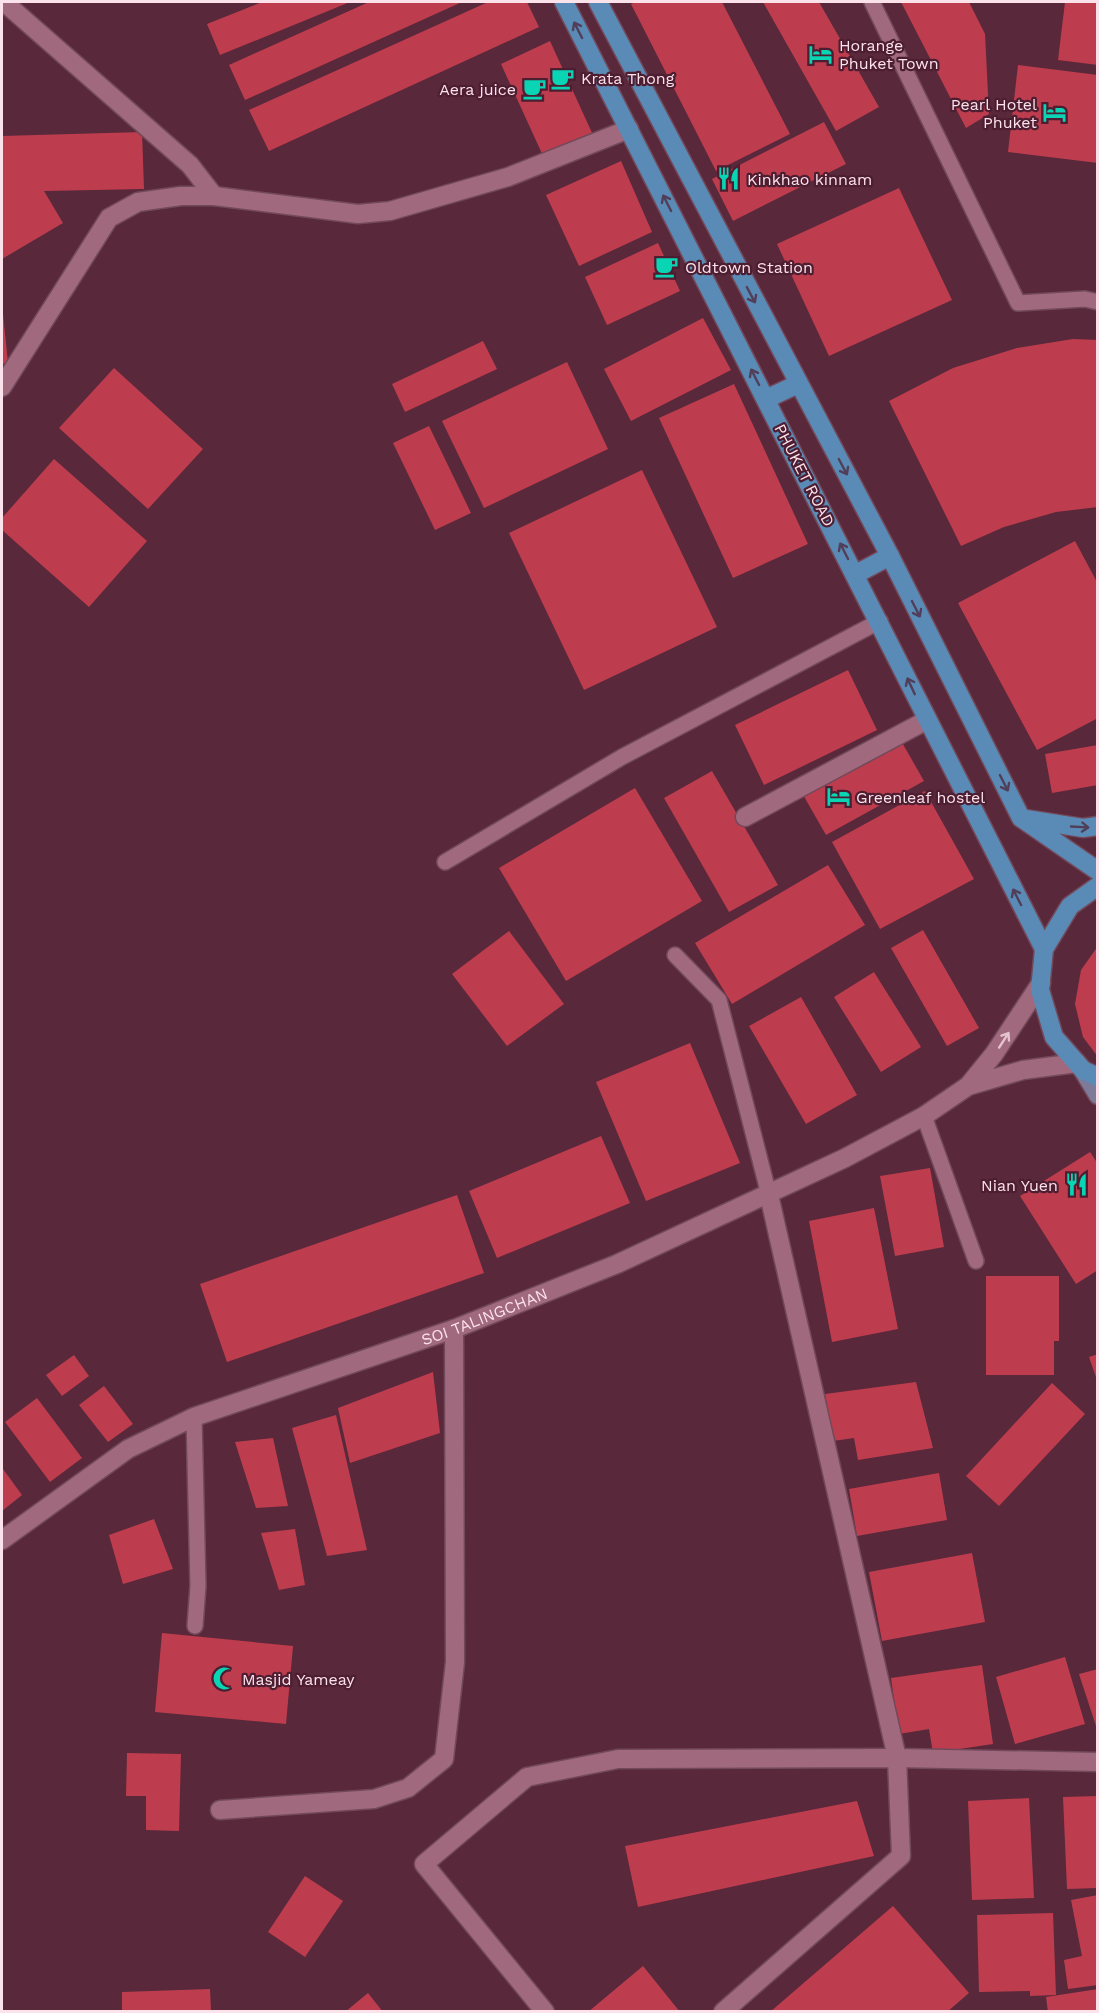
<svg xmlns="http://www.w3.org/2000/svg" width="1099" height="2013" viewBox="0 0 1099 2013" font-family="'Work Sans',sans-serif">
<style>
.building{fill:#bd3d4e}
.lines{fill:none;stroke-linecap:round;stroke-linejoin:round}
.lane-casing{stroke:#72495a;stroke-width:18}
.street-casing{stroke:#72495a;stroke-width:21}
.secondary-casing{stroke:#72495a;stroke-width:21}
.primary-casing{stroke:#72495a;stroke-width:21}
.lane{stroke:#a1697d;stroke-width:15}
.street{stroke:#a1697d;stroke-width:18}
.secondary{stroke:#7d7a9a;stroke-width:18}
.primary{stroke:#5a8bb7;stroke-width:18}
.oneway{stroke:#513e59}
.oneway2{stroke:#e5c4cf}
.labels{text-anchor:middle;stroke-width:4.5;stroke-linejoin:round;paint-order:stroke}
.poi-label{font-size:16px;fill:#fce2ea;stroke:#4d1d31;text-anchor:start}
.street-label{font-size:16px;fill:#fce2ea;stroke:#4d1d31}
</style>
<rect width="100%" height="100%" fill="#59283b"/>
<g class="building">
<polygon points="262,2 350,2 220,55 207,24"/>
<polygon points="369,2 462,2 245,100 229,65"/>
<polygon points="488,2 527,2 539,27 269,151 249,110"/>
<polygon points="636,2 722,2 790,134 716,171 631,4"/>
<polygon points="763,2 819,2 879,107 836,131"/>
<polygon points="901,2 969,2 985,34 989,114 966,128"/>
<polygon points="1065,2 1098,2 1098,65 1058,60"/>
<polygon points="550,41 593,135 544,158 501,64"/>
<polygon points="1018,65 1098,75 1098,163 1008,152"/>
<polygon points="824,122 846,164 733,221 712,179"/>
<polygon points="142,132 144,189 44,191 63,223 2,259 2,136"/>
<polygon points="621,161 652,232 579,266 546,195"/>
<polygon points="899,188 952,300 829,356 777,244"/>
<polygon points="658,243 680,291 607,325 585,277"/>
<polygon points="2,304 8,363 2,364"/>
<polygon points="703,318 731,370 631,421 604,369"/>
<polygon points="1073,339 1098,340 1098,507 1056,512 1004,527 961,546 889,401 953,368 1017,348"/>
<polygon points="483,341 497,369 405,412 392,384"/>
<polygon points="567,362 608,449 484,508 442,421"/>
<polygon points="114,368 203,449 148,509 59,428"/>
<polygon points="734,384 808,544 733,578 659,418"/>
<polygon points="429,426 471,513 435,530 393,443"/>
<polygon points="54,459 147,541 89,607 2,530 2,518"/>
<polygon points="642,470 717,627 584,690 509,533"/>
<polygon points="1075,541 1098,584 1098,718 1037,750 958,603"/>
<polygon points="848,670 877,730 764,785 735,725"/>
<polygon points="900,739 924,781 826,835 802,793"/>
<polygon points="1098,745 1098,785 1052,793 1045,754"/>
<polygon points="712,771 778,885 729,912 664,798"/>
<polygon points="635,788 702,901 566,981 499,868"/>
<polygon points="925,791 974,879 880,929 832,842"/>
<polygon points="828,865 865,925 732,1004 695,943"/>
<polygon points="923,930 979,1028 947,1046 891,948"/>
<polygon points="509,931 564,1004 507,1046 452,974"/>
<polygon points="1098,946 1098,1057 1083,1037 1075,1004 1081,970"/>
<polygon points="874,972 921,1047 881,1072 834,997"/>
<polygon points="801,997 857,1095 806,1124 749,1026"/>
<polygon points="690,1043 740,1163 646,1201 596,1082"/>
<polygon points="601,1136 630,1203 497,1258 469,1191"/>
<polygon points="1090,1152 1098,1164 1098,1270 1076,1284 1020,1196"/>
<polygon points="930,1168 944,1247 895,1256 880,1176"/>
<polygon points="457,1195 484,1273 227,1362 200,1284"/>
<polygon points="874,1208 898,1329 832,1342 809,1221"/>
<polygon points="986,1276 1059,1276 1059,1341 1054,1341 1054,1375 986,1375"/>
<polygon points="1098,1354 1098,1380 1097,1380 1089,1357"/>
<polygon points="74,1355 89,1376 62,1396 46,1375"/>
<polygon points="433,1372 440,1433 350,1463 338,1408"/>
<polygon points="916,1382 933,1448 858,1460 854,1438 833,1441 825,1394"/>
<polygon points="1052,1383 1085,1414 999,1506 966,1476"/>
<polygon points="104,1386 133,1424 108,1442 79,1405"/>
<polygon points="37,1398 82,1458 50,1482 5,1422"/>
<polygon points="336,1415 367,1550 327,1556 292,1428"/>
<polygon points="273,1438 288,1506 256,1508 235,1442"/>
<polygon points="3,1469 22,1495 2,1511 2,1470"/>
<polygon points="939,1473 947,1520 857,1536 849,1489"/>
<polygon points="154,1519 173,1569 123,1584 109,1535"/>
<polygon points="295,1529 305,1585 279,1590 261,1533"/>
<polygon points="972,1553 985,1622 882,1641 869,1572"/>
<polygon points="162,1633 293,1646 286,1724 155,1712"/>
<polygon points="1065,1657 1085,1724 1015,1744 996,1677"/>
<polygon points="982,1665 993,1744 933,1753 929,1729 899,1734 891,1678"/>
<polygon points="1098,1669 1098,1729 1097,1729 1079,1674"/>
<polygon points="127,1753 181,1754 179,1831 146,1830 146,1796 126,1796"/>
<polygon points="1098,1796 1098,1888 1067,1889 1063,1797"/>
<polygon points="1029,1798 1034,1898 972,1900 968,1801"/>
<polygon points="857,1801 874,1856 638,1907 625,1846"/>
<polygon points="305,1876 343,1901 305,1957 268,1932"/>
<polygon points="1098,1895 1098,1985 1068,1989 1064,1960 1082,1956 1071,1900"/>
<polygon points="893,1906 969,1993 947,2012 770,2012"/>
<polygon points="1053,1913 1056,1995 1030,1996 1030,1991 979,1992 977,1915"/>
<polygon points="643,1966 680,2012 588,2012"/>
<polygon points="210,1989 211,2012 122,2012 122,1992"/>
<polygon points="1098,1989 1098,2012 1048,2012 1046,1997"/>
<polygon points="368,1993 383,2012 345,2012"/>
</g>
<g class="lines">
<defs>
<g id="lane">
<polyline points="872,2 1018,303 1085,299 1098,302"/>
<polyline points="445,862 622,757 880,621"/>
<polyline points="675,955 719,1000 769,1195"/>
<polyline points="924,1116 976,1261"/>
<polyline points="194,1417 198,1586 195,1626"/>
</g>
<g id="street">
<polyline points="4,2 190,165 214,196"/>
<polyline points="2,387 109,218 138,202 181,196 214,196 358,214 390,211 508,177 629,129"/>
<polyline points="745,817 927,720"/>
<polyline points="968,1086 994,1054 1041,983"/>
<path id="s1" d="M2 1540 128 1449 194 1417 454 1329 617 1264 845 1158 924 1116 968 1086 1023 1070 1077 1063"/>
<polyline points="220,1810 374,1799 408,1788 444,1759 455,1662 454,1329"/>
<polyline points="545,2012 424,1864 527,1777 618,1759 897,1758 1098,1762"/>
<polyline points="723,2012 901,1856 897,1758 769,1195"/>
</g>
<polyline id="secondary" points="1083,1070 1098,1095"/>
<g id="primary">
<polyline points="564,2 1044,949"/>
<polyline points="598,2 890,556 1021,818 1098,871"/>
<polyline points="766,399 798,384"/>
<polyline points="856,574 890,556"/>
<polyline points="1026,819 1083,828 1098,826"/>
<polyline points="1098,886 1070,906 1044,949 1040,990 1054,1037 1083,1070 1098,1077"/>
</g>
</defs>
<use href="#lane" class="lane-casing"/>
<use href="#street" class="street-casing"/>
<use href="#secondary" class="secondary-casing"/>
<use href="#primary" class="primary-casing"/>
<use href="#lane" class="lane"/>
<use href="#street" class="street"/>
<use href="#secondary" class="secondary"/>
<use href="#primary" class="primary"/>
</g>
<defs><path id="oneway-shaft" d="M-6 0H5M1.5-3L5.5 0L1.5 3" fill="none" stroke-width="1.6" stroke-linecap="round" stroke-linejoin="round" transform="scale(1.5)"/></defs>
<g class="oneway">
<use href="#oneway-shaft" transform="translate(578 30) rotate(-117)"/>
<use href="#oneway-shaft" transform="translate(667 203) rotate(-117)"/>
<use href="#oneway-shaft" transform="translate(751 295) rotate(62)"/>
<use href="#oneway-shaft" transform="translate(755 377) rotate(-117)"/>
<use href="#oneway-shaft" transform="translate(843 467) rotate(62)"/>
<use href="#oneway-shaft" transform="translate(844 551) rotate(-117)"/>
<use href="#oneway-shaft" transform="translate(916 609) rotate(63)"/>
<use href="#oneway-shaft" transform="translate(911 686) rotate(-115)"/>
<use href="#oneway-shaft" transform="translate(1004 783) rotate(63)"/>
<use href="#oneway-shaft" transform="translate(1080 827) rotate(3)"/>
<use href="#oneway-shaft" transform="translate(1017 897) rotate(-117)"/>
</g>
<use class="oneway2" href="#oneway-shaft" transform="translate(1004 1040) rotate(-57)"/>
<defs>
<symbol id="hotel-bare" viewBox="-9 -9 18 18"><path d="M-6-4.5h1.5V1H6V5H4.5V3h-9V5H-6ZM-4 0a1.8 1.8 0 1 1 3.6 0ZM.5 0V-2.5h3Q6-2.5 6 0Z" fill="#09d5b5" stroke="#4d1d31" stroke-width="2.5" paint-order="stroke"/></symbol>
<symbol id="cafe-bare" viewBox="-9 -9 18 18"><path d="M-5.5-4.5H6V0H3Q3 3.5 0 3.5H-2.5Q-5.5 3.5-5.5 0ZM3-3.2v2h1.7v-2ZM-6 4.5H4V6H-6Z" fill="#09d5b5" stroke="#4d1d31" stroke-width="2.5" paint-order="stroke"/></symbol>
<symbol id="restaurant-bare" viewBox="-9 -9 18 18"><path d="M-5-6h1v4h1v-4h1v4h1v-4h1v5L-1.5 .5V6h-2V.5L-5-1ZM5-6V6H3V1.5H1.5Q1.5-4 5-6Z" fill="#09d5b5" stroke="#4d1d31" stroke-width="2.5" paint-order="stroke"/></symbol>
<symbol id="mosque-bare" viewBox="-9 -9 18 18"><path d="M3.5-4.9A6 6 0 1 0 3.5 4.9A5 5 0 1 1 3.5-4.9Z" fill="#09d5b5" stroke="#4d1d31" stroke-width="2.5" paint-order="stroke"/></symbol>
</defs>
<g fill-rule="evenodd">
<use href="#hotel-bare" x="804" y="38" width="33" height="33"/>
<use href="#cafe-bare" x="546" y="62" width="33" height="33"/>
<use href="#cafe-bare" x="518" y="72" width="33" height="33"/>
<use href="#hotel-bare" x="1038" y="96" width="33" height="33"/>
<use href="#restaurant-bare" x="712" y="162" width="33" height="33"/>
<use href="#cafe-bare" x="650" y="250" width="33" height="33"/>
<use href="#hotel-bare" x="822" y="780" width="33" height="33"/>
<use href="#restaurant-bare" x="1060" y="1168" width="33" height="33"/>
<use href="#mosque-bare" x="208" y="1662" width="33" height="33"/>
</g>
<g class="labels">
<g class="poi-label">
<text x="839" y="51">Horange<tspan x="839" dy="18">Phuket Town</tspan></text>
<text x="581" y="84">Krata Thong</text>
<text x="516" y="95" text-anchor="end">Aera juice</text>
<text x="1037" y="110" text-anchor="end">Pearl Hotel<tspan x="1037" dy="18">Phuket</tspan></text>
<text x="747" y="185">Kinkhao kinnam</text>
<text x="685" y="273">Oldtown Station</text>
<text x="856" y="803">Greenleaf hostel</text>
<text x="1058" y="1191" text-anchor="end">Nian Yuen</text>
<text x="242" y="1685">Masjid Yameay</text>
</g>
<g class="street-label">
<text transform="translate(805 475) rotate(63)" y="6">PHUKET ROAD</text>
<text dy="6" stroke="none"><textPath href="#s1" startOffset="536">SOI TALINGCHAN</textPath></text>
</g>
</g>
<rect width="1099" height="2013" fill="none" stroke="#fce2ea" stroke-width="6"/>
</svg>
